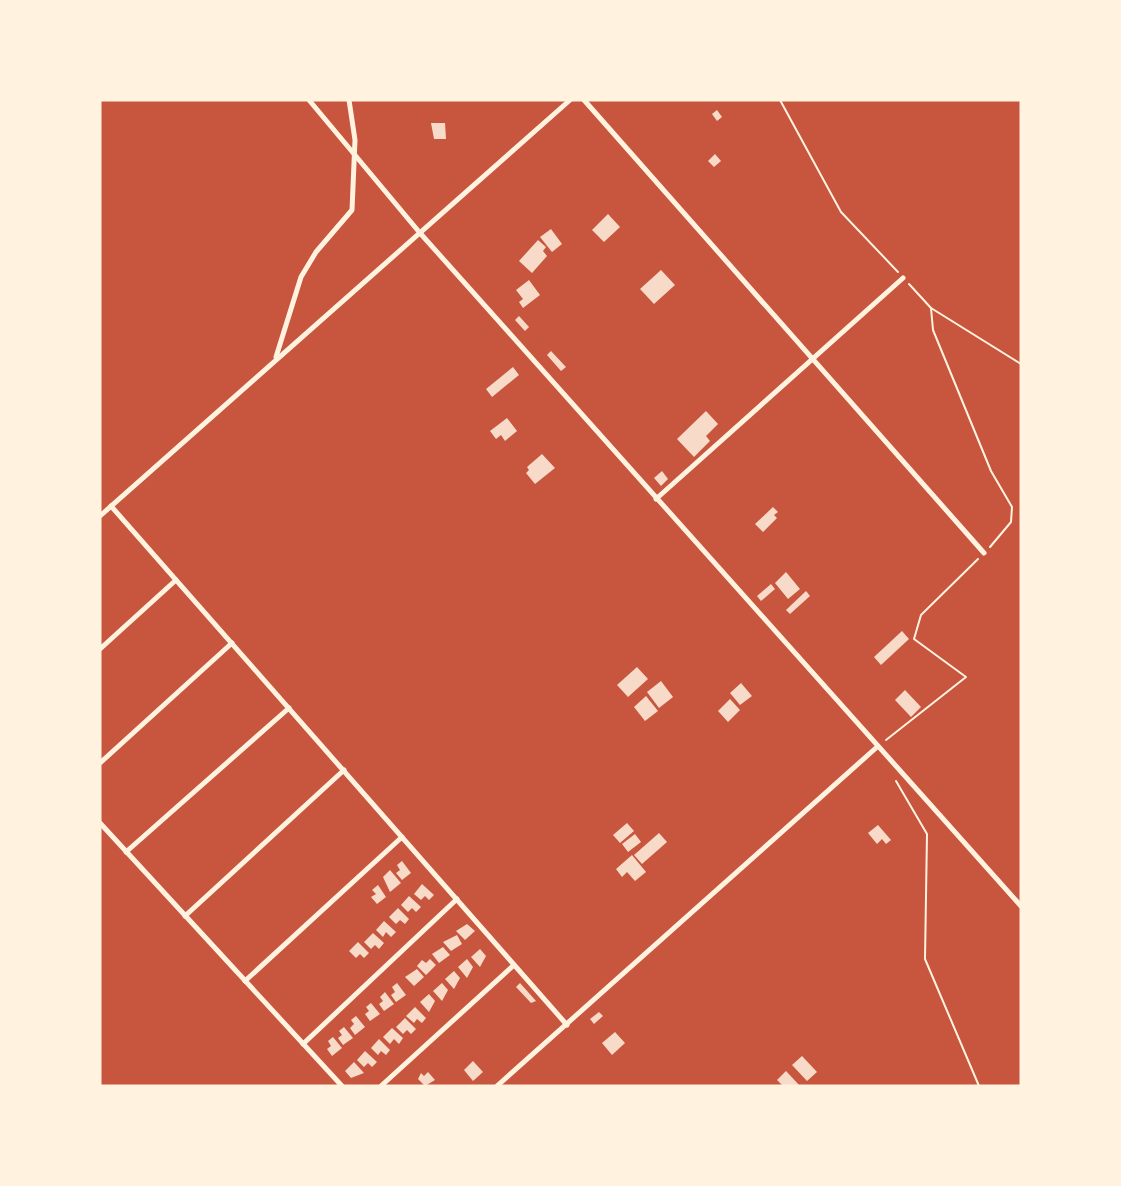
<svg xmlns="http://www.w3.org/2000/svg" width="1121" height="1186" viewBox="0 0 1121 1186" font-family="Lato,sans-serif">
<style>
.building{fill:#f7dbc8}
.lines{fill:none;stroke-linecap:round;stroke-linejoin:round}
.path{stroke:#fff3e0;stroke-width:2}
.minor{stroke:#fff3e0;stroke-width:5}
</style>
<rect width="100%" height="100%" fill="#c8553d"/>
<g class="building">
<polygon points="717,110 722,117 717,121 712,114"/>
<polygon points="431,123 445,123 446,139 434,139"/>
<polygon points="715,154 721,161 714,167 708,161"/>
<polygon points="608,214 620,227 604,242 592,230"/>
<polygon points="551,229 562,244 552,252 540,237"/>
<polygon points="538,240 546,247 543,251 547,256 532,273 519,261"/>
<polygon points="661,270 675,285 654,304 640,289"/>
<polygon points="529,280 540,295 523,308 519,302 523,299 516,290"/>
<polygon points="519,316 529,327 525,331 515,320"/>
<polygon points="551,351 566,367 561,371 547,355"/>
<polygon points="513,367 519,375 492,397 486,389"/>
<polygon points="706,411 718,424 706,436 710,441 694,457 677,439"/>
<polygon points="507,418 517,431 505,441 501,435 496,439 490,431"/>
<polygon points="542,454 555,468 535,484 526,473 529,470 527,467"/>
<polygon points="662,471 668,479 661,486 654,478"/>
<polygon points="773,507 778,512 774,515 777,518 763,532 755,524"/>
<polygon points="786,572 800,589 788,599 775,583"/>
<polygon points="771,584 775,589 761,601 757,596"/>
<polygon points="806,591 810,596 790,614 786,610"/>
<polygon points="902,631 909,639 881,665 874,657"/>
<polygon points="637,667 648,679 628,697 617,685"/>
<polygon points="661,681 673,697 659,708 647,692"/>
<polygon points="741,683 752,696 740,705 730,693"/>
<polygon points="905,690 921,707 911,717 895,700"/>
<polygon points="646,696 658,711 645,721 634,707"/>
<polygon points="730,699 740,710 728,722 718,711"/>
<polygon points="627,823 634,831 620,843 613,835"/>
<polygon points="878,825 891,840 886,844 882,839 877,844 868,833"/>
<polygon points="659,833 667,842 642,864 634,855"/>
<polygon points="635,834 641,842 628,852 622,844"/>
<polygon points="632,855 646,872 635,881 627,872 622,877 616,869"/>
<polygon points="402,861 411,873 402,880 396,873 400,870 397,865"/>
<polygon points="390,870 401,883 390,892 383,877"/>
<polygon points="422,884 434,895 429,900 425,896 421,900 414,894"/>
<polygon points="378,885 386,897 377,904 371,897 376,894 372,890"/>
<polygon points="409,896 421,907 416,912 412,908 408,912 401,905"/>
<polygon points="398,908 409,919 405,924 400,920 396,924 389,917"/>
<polygon points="384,921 396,932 391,937 386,932 383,937 376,930"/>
<polygon points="467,924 475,931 465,940 456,931"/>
<polygon points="373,933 384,943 379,949 375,945 371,949 364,942"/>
<polygon points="457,935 462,944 451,951 443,942"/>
<polygon points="358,942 369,953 364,958 360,954 356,958 349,951"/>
<polygon points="443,947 450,955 439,963 432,954"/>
<polygon points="480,949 486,956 480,967 471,957"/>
<polygon points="430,959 436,965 426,975 417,966 422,960 426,963"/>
<polygon points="467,959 473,967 467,978 458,967"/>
<polygon points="417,969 424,977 414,986 405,977"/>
<polygon points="454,971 460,978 454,989 445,979"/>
<polygon points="397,983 406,995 396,1002 391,995 395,992 392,987"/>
<polygon points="442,983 448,990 442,1001 433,991"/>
<polygon points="520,983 536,1001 531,1003 516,987"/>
<polygon points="385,992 394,1004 384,1011 379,1004 383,1001 380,997"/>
<polygon points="429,994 435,1001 429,1012 420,1002"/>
<polygon points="371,1003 380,1014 370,1021 365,1014 369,1011 366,1007"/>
<polygon points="415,1007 426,1018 422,1023 417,1019 414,1023 406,1016"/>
<polygon points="599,1012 603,1016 594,1024 590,1019"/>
<polygon points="356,1016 365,1027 355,1035 350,1028 354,1024 351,1020"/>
<polygon points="405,1018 416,1029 411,1034 407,1030 403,1034 396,1027"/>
<polygon points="344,1027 353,1038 343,1045 338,1038 342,1035 339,1031"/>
<polygon points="392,1028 403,1038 399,1044 394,1039 390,1044 383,1037"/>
<polygon points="615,1032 625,1043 612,1055 602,1043"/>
<polygon points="333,1037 342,1048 332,1056 327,1049 331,1046 328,1041"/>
<polygon points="379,1039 390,1050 386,1055 381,1051 378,1055 371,1048"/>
<polygon points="365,1051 377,1062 372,1067 368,1063 364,1067 357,1060"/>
<polygon points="802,1056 817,1072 807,1081 792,1065"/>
<polygon points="473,1061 483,1072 473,1081 464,1070"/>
<polygon points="354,1062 364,1073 351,1078 345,1071"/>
<polygon points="786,1071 800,1086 783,1086 777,1080"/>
<polygon points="428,1072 435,1080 425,1086 418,1079 421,1073 424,1076"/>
</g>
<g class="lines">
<g class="path">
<polyline points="780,100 841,212 898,272"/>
<polyline points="909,284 931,308 1021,364"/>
<polyline points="931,308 933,330 991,471 1012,507 1011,522 990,547"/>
<polyline points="886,740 966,677 914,639 921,615 978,559"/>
<polyline points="896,781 927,834 925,959 979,1086"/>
</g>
<g class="minor">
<polyline points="309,100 420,233 1021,906"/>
<polyline points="584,100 984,553"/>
<polyline points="276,357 301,277 316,252 352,210 355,140 349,100"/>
<polyline points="656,499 903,278"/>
<polyline points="111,506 567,1025"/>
<polyline points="100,516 570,100"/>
<polyline points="100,649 176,580"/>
<polyline points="100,763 232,643"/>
<polyline points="100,823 342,1086"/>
<polyline points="126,852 289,708"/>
<polyline points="185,916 344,770"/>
<polyline points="245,981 402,837"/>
<polyline points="303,1044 457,899"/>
<polyline points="381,1086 514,965"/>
<polyline points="497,1086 877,747"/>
</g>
</g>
<rect width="1121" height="1186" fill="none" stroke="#fff3e0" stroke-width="203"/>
</svg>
